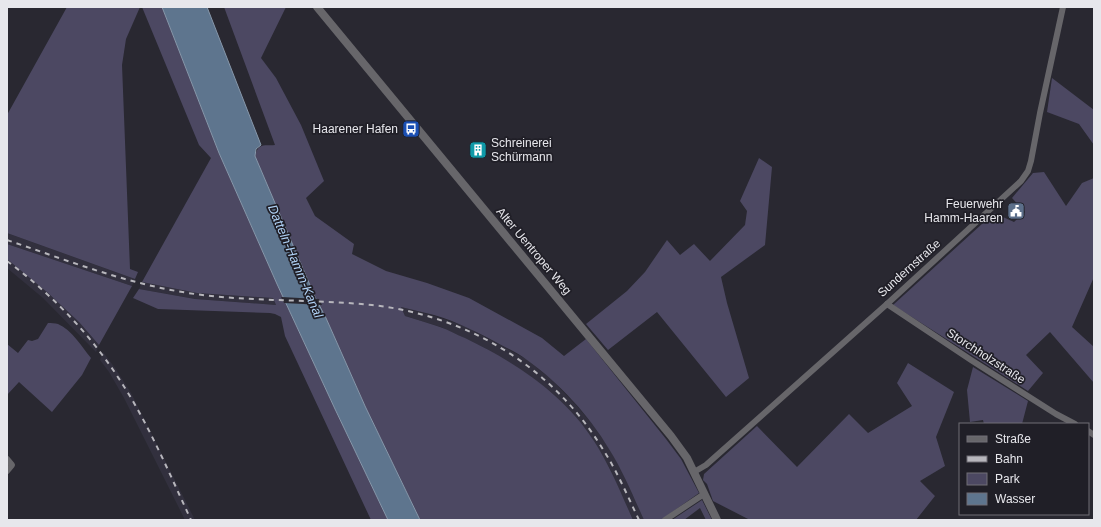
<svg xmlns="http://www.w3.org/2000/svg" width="1101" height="527" viewBox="0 0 1101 527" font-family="Arial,sans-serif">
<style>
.built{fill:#32303e}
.green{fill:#4c4862}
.water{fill:#5e758e;stroke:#8797aa}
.pier{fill:#292831}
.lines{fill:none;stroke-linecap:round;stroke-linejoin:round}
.minor{stroke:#67666a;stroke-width:6}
.tertiary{stroke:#67666a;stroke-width:8}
.rail{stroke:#b7b6bc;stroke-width:2;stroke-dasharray:5 5;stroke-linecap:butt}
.labels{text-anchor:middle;stroke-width:3.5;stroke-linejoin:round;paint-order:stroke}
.poi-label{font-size:12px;fill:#e7e7ec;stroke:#201f27;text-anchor:end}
.street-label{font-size:12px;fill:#e7e7ec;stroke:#201f27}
.water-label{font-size:13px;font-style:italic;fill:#b0d2f6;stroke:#201f27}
</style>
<rect width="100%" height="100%" fill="#292831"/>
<g class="built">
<polygon points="7,233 135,279 132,286 7,244"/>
<polygon points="7,259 48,293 79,322 99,345 96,352 43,298 7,268"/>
<polygon points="142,282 197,293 273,298 276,305 195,299 139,289"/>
<polygon points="401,307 435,316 464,326 495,342 526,359 551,379 577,406 594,426 609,448 622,471 644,520 633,520 609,467 593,440 575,417 551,392 525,373 485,348 441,327 405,316"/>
<polygon points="103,352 115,368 131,393 195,520 185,520 124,398 109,372 100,360"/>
</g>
<g class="green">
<polygon points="67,7 140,7 126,39 122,65 130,269 138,272 135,279 7,233 7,115"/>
<polygon points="142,7 162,7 219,153 277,284 335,409 388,520 371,520 285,336 281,317 275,314 270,313 158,309 133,298 139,289 195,299 276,305 273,298 197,293 142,282 211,158 199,145"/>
<path d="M224 7H286L261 58 276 78 301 125 324 181 306 198 315 216 354 244 352 254 386 271 427 283 469 298 542 338 564 356 586 339 666 439 681 459 699 493 661 520H644C633 496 623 471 609 449 589 415 559 383 527 360 520 354 511 350 503 346 481 334 458 322 434 315 423 312 412 310 401 307L405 316C417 320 429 323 440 327 449 330 457 335 465 338 515 362 564 394 594 441 610 466 621 493 633 520H420L365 406 326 318 315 297 255 156C258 142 265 146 275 145Z"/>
<polygon points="1052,78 1094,110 1094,145 1079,124 1047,112"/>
<polygon points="759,158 772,167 765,245 721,277 727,303 749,378 726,397 657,312 608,350 586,324 627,291 645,272 667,240 680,255 694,244 710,261 745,225 747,211 740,201"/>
<polygon points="1044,172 1066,206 1082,183 1094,178 1094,277 1072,327 1094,347 1094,383 1050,332 1026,355 1043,373 1028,391 893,305 994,213 1014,222 1025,212 1012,198 1033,173"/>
<polygon points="7,244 132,286 99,345 79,322 48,293 7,259"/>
<path d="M48 323C51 323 55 323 58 324 72 330 82 347 91 358L82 375 52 412 19 382 7 395V344L18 353 28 340 32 341 38 339Z"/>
<polygon points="908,363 954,392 936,437 945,466 920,481 935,496 916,520 750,520 713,501 707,484 703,480 704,474 757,426 797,467 849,414 868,433 912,406 897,383"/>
<polygon points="973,367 1028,401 1022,424 984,424 983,420 970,422 967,390"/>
<polygon points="702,500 712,520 706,520 700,508 684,520 672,520"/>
</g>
<polygon class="water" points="162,7 207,7 261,145 256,149 255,156 315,297 326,318 365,406 420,520 388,520 335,409 277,284 219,153"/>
<polygon class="pier" points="281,297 319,299 322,305 284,303"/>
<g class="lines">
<g class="minor">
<polyline points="887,304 971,360 1056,414 1075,424"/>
<polyline points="1088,431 1094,435"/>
<polyline points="7,459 12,465 7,471"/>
<polyline points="694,472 706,465 887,304 1021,181 1028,171 1031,161 1040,113 1063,7"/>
<polyline points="665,520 704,494"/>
</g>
<polyline class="tertiary" points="317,7 671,436 687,458 717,520"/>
<g class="rail">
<path d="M7 240C69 261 130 285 195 294 253 302 313 299 372 305 469 316 553 367 604 451 618 473 628 497 639 520"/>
<path d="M7 261C53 295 93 337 123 385 150 427 170 475 191 520"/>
</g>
</g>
<defs>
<symbol id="bus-square" viewBox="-11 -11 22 22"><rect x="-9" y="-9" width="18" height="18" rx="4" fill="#1a4fb4" stroke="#201f27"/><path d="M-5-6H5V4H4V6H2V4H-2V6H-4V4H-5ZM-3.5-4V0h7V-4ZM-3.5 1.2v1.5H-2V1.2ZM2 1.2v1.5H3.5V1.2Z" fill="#fff"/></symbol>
<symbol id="building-square" viewBox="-11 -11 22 22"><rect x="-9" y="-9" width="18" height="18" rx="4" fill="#0f9aa8" stroke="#201f27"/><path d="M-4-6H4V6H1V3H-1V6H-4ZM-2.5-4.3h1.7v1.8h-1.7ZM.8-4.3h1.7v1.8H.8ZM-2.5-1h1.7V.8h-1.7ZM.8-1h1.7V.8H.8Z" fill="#fff"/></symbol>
<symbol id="civic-square" viewBox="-11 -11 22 22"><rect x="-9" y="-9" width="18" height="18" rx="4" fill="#5c6f8a" stroke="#201f27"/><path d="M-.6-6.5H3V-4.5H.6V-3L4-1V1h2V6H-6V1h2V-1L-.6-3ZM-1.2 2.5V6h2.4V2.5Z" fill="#fff"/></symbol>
</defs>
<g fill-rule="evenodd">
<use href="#bus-square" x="401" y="119" width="20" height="20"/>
<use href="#building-square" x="468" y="140" width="20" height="20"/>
<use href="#civic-square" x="1006" y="201" width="20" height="20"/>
</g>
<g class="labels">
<g class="poi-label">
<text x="398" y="133">Haarener Hafen</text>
<text x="491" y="147" text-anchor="start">Schreinerei<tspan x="491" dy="14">Schürmann</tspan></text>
<text x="1003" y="208">Feuerwehr<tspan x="1003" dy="14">Hamm-Haaren</tspan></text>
</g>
<g class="street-label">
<text transform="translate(534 251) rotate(50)" y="4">Alter Uentroper Weg</text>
<text transform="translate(909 268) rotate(-42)" y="4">Sundernstraße</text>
<text transform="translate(986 356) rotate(33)" y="4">Storchholzstraße</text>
</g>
<g class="water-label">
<text transform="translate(296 261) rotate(67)" y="5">Datteln-Hamm-Kanal</text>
</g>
</g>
<rect width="1101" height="527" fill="none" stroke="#e7e7ec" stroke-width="16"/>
<rect x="959" y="423" width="130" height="92" fill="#201f27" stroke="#706f76"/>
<rect x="967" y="436" width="20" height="6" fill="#67666a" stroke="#706f76"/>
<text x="995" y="443" font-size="12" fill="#e7e7ec">Straße</text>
<rect x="967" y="456" width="20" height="6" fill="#b7b6bc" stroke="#706f76"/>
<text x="995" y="463" font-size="12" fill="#e7e7ec">Bahn</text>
<rect x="967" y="473" width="20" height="12" fill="#4c4862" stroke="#706f76"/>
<text x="995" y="483" font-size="12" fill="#e7e7ec">Park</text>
<rect x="967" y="493" width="20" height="12" fill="#5e758e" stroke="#706f76"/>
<text x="995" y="503" font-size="12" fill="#e7e7ec">Wasser</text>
</svg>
